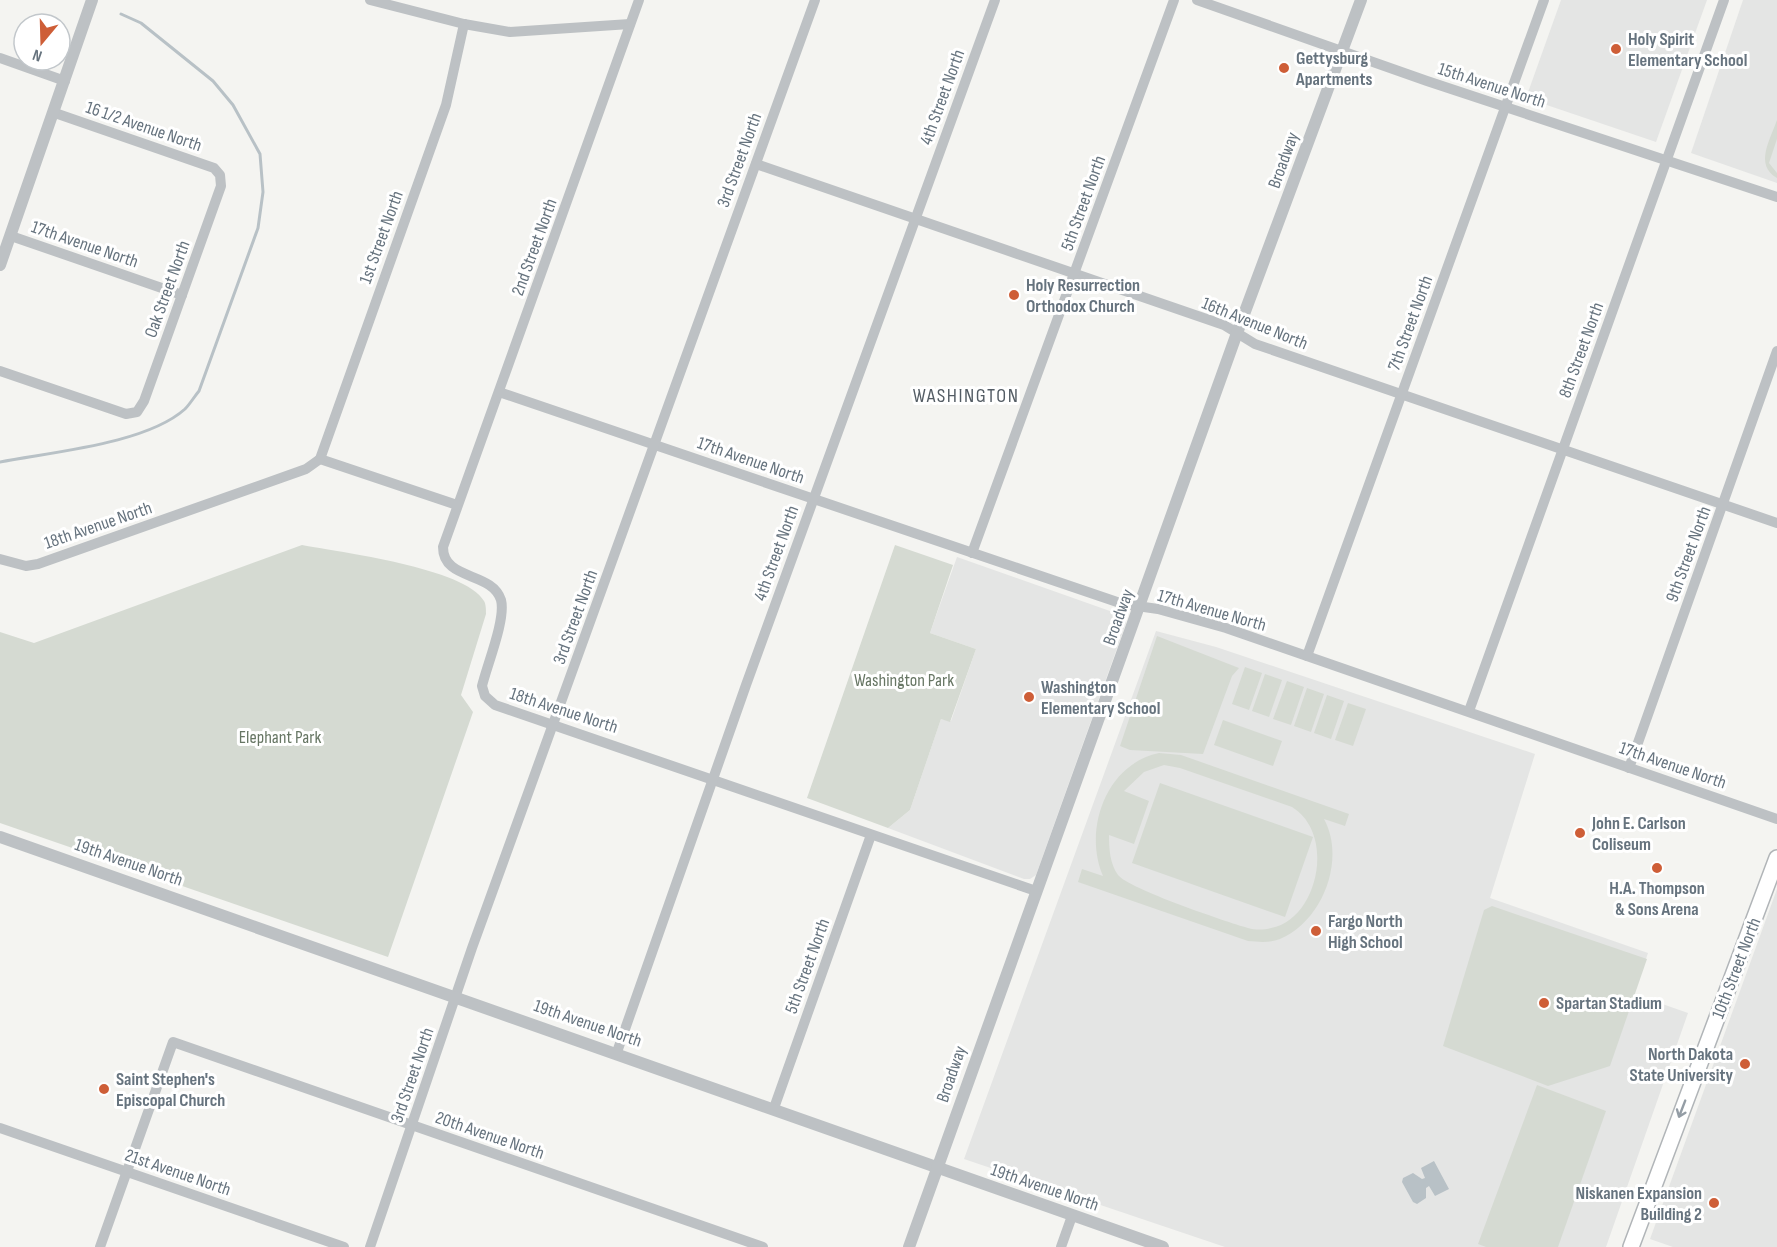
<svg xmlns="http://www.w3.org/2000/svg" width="1777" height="1247" viewBox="0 0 1777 1247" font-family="'Sofia Sans Condensed',sans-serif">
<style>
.built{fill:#e4e5e4}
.green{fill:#d5dad2;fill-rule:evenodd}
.water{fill:#b8c1c6}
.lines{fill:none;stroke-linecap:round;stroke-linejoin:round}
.stream{stroke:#b8c1c6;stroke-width:3}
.primary-casing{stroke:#b1b5b8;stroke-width:18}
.minor{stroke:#bdc1c4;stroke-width:10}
.tertiary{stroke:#bdc1c4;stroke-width:12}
.primary{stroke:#fff;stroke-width:15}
.oneway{stroke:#949da5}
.poi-dot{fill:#ce5e37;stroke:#fff;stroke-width:2}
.labels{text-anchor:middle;stroke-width:6;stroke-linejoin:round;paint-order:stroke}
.poi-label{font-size:18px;font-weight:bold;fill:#66737e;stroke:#fff;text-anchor:start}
.street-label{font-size:18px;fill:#66737e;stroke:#fff}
.park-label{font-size:18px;fill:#677664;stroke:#fff}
.neighbourhood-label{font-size:20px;letter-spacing:1.5px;fill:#535c64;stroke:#fff}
</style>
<rect width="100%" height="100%" fill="#f4f4f1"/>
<g class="built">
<polygon points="1561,0 1707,0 1656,142 1526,98"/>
<polygon points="1743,0 1777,0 1777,183 1691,153"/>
<polygon points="957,557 1124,616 1126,623 1036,875 1030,879 1024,879 888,828 910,810 941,719 951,721 976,649 930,633"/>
<polygon points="1156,631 1216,647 1535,754 1490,898 1648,953 1634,994 1688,1013 1606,1247 1225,1247 964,1159"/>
<polygon points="1777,889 1777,1247 1673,1247 1650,1239"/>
</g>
<g class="green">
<path d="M1777 120V139L1769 163 1777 173V178C1754 165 1770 140 1777 120Z"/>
<path d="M302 545C339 552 466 568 484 601 486 604 486 610 486 614L461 695 473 712 388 957 0 823V632L34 643Z"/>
<polygon points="895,545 953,565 930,633 976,649 950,722 941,719 910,810 888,828 807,798"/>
<polygon points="1157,636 1239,668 1232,676 1203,754 1130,750 1120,746"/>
<polygon points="1245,667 1262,673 1249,710 1232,704"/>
<polygon points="1265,674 1282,680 1269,717 1252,711"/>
<polygon points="1287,681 1304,687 1291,725 1273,719"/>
<polygon points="1307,688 1324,694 1311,732 1294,726"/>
<polygon points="1327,695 1344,701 1331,739 1314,733"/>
<polygon points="1348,703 1366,709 1353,746 1335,740"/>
<polygon points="1223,720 1282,741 1273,766 1214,745"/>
<path d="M1159 753 1181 755 1349 814 1345 826 1324 819C1346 859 1323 921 1280 939 1270 943 1259 942 1248 941L1078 882 1082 869 1103 876C1083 830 1106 764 1159 753ZM1164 765 1180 768 1292 807C1337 835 1317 920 1271 928 1264 930 1255 930 1248 928 1227 922 1129 889 1118 875 1110 864 1109 849 1109 835L1134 844 1149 801 1124 791 1144 772Z"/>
<polygon points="1160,783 1313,837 1285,917 1132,863"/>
<polygon points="1492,906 1647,959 1610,1066 1548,1086 1443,1046 1484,910"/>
<polygon points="1537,1085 1606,1111 1558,1247 1486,1247 1478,1244"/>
</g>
<polygon class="water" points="1434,1161 1449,1189 1435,1196 1429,1186 1426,1188 1426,1198 1417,1204 1413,1202 1402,1182 1403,1178 1413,1173 1422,1179 1425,1178 1421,1168"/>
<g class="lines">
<path class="stream" d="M0 462C51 452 146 444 185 409 190 404 194 397 199 391L258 228 263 192 260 154 233 105 213 81 141 23 121 14"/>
<defs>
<polyline id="primary" points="1631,1247 1777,858"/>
</defs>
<use href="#primary" class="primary-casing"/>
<g class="minor">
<polyline points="370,0 464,24 510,32 630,24"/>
<path d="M639 0 443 547C443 581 492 571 501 600 506 619 487 665 482 686L485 696 495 705 1036 891"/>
<polyline points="1197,0 1427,81 1777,197"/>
<polyline points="0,58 65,81"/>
<polyline points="756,164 1224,325 1255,344 1777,523"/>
<polyline points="11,236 182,295"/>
<polyline points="0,371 126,414 137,412 144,401 221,186 220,175 214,168 55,113"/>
<polyline points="499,392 1123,604 1158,609 1226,628 1777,819"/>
<polyline points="320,459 446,105 464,24"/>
<polyline points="320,459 457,505"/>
<polyline points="972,553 1174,0"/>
<polyline points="0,559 26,566 38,564 306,469 320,459"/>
<polyline points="1307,656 1544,0"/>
<polyline points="1469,711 1724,0"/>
<polyline points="1629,768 1777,351"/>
<polyline points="617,1052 746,685 995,0"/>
<polyline points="774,1108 871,835"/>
<polyline points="0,1128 344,1247"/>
<polyline points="100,1247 173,1042 763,1247"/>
<polyline points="370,1247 472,948 815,0"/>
<polyline points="1061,1247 1072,1216"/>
</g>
<g class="tertiary">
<polyline points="0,265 92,0"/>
<polyline points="0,837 1163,1247"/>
<polyline points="909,1247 1237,333 1361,0"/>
</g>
<use href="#primary" class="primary"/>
</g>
<defs><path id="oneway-shaft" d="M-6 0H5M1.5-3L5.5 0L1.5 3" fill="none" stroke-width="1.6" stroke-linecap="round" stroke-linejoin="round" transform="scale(1.5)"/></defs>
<use class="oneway" href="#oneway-shaft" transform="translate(1682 1109) rotate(111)"/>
<g class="poi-dot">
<circle cx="1616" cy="49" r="6"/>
<circle cx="1284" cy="68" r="6"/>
<circle cx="1014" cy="295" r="6"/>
<circle cx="1029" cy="697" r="6"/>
<circle cx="1580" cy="833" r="6"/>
<circle cx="1657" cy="868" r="6"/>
<circle cx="1316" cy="931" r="6"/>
<circle cx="1544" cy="1003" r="6"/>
<circle cx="1745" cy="1064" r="6"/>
<circle cx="104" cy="1089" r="6"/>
<circle cx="1714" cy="1203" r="6"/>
</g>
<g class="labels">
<g class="poi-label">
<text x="1628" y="45">Holy Spirit<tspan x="1628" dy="21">Elementary School</tspan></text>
<text x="1296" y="64">Gettysburg<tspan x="1296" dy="21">Apartments</tspan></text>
<text x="1026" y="291">Holy Resurrection<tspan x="1026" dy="21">Orthodox Church</tspan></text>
<text x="1041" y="693">Washington<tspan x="1041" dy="21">Elementary School</tspan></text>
<text x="1592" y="829">John E. Carlson<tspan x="1592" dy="21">Coliseum</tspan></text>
<text x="1657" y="894" text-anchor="middle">H.A. Thompson<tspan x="1657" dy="21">&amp; Sons Arena</tspan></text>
<text x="1328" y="927">Fargo North<tspan x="1328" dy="21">High School</tspan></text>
<text x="1556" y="1009">Spartan Stadium</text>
<text x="1733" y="1060" text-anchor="end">North Dakota<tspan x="1733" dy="21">State University</tspan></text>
<text x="116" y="1085">Saint Stephen's<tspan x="116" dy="21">Episcopal Church</tspan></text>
<text x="1702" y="1199" text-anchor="end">Niskanen Expansion<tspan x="1702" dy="21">Building 2</tspan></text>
</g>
<g class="street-label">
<text transform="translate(1492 85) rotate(18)" y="6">15th Avenue North</text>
<text transform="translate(942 97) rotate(-70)" y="6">4th Street North</text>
<text transform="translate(144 126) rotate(19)" y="6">16 1/2 Avenue North</text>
<text transform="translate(739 160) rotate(-70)" y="6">3rd Street North</text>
<text transform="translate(1283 160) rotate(-70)" y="6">Broadway</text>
<text transform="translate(1083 203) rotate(-70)" y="6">5th Street North</text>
<text transform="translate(381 237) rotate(-70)" y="6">1st Street North</text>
<text transform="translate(85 244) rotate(19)" y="6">17th Avenue North</text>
<text transform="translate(534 247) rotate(-70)" y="6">2nd Street North</text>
<text transform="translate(167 289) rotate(-70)" y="6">Oak Street North</text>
<text transform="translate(1255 323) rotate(22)" y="6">16th Avenue North</text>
<text transform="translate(1410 323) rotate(-70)" y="6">7th Street North</text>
<text transform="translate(1581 350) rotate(-70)" y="6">8th Street North</text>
<text transform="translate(751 460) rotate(19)" y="6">17th Avenue North</text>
<text transform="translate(98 525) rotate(-19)" y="6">18th Avenue North</text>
<text transform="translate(776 553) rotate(-70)" y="6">4th Street North</text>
<text transform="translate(1688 554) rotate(-70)" y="6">9th Street North</text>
<text transform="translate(1212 610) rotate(16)" y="6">17th Avenue North</text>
<text transform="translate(575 617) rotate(-70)" y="6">3rd Street North</text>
<text transform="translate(1118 617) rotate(-70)" y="6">Broadway</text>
<text transform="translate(564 710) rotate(18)" y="6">18th Avenue North</text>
<text transform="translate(1673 765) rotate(19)" y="6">17th Avenue North</text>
<text transform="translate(129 862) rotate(19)" y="6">19th Avenue North</text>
<text transform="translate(807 966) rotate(-70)" y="6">5th Street North</text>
<text transform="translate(1736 968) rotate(-69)" y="6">10th Street North</text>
<text transform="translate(588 1023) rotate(19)" y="6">19th Avenue North</text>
<text transform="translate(951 1074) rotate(-71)" y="6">Broadway</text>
<text transform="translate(412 1075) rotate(-71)" y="6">3rd Street North</text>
<text transform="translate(490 1135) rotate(19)" y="6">20th Avenue North</text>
<text transform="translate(178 1172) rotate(19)" y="6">21st Avenue North</text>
<text transform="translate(1045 1187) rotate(19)" y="6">19th Avenue North</text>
</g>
<g class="park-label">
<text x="904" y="686">Washington Park</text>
<text x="280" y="743">Elephant Park</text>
</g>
<g class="neighbourhood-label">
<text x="966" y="402">WASHINGTON</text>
</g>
</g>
<g transform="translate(42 42) rotate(199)"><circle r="28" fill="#ffffff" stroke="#c2c7cb" stroke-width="1.5"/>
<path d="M0-4.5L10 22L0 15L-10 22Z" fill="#ce5e37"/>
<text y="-9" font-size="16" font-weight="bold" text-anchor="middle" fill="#66737e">N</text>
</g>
</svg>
